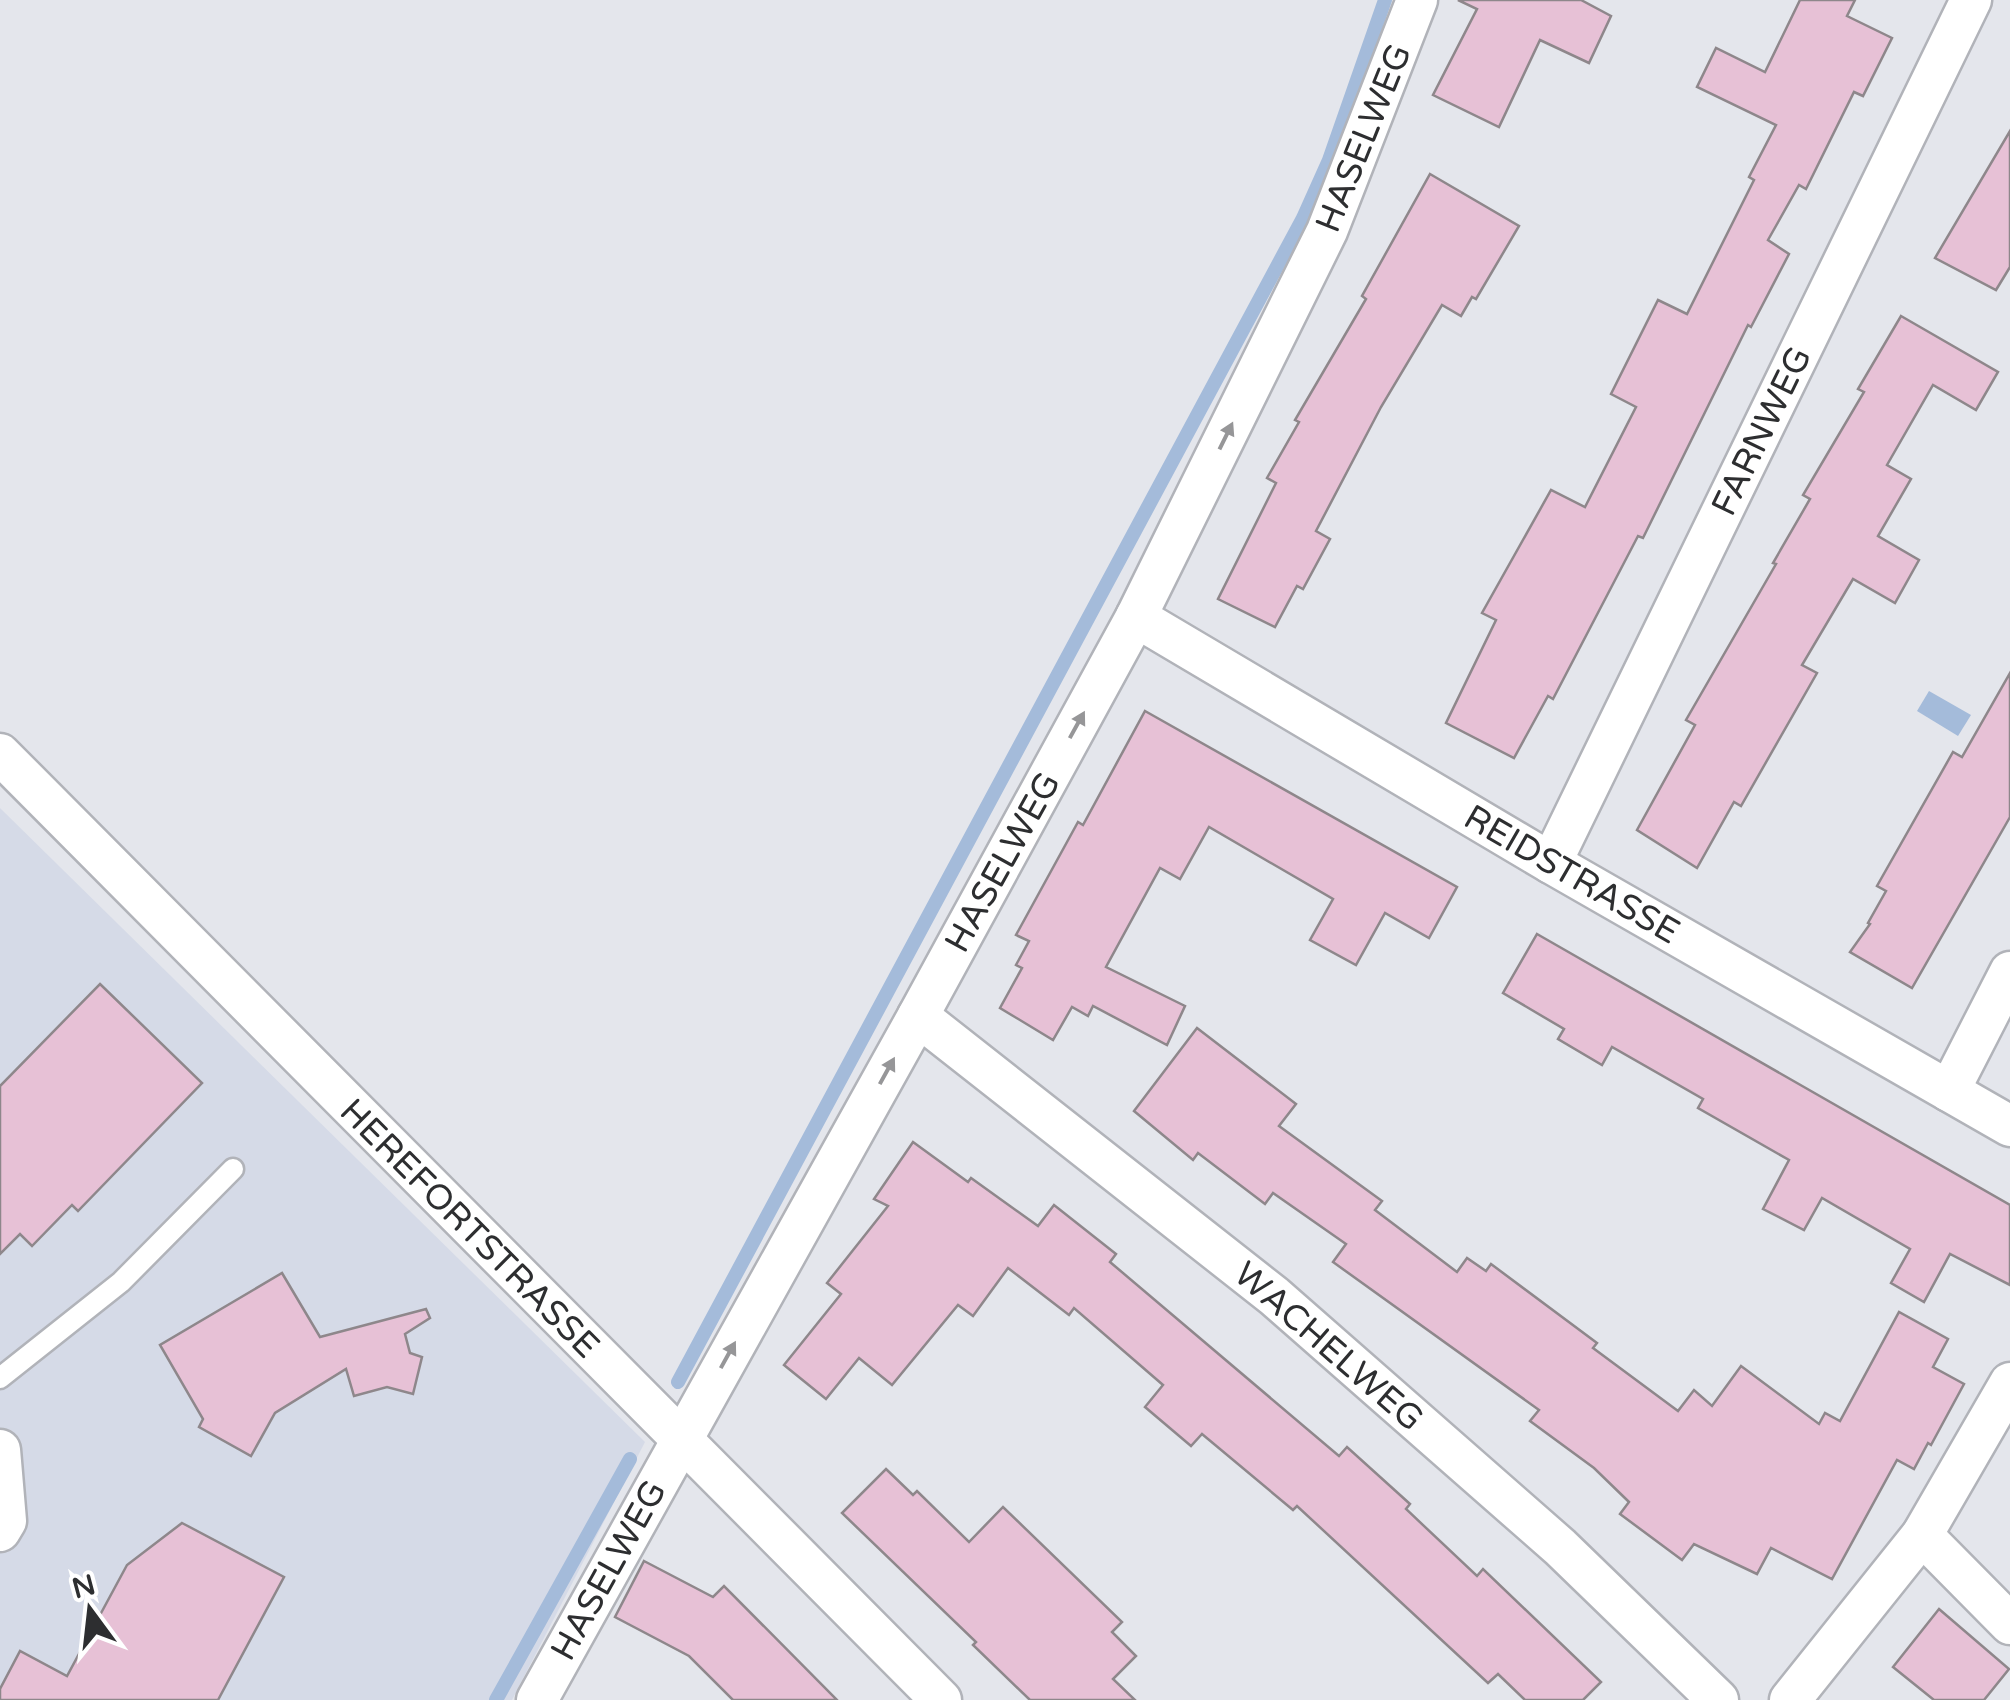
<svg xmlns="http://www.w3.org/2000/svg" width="2010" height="1700" viewBox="0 0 2010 1700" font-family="'Varela Round',sans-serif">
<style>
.built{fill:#d5dae7}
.water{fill:#a4bbda}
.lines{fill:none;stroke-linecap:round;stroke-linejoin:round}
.stream{stroke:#a4bbda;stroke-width:14}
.building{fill:#e7c1d6;stroke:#8e878b;stroke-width:2.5}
.service-casing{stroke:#b1b3b9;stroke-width:25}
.minor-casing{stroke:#b1b3b9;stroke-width:45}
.service{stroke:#fff;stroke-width:20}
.minor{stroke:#fff;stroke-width:40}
.oneway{fill:#969698}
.labels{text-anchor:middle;stroke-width:9;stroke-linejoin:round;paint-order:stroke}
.street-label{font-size:35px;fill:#2d2e30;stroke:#fff}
</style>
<rect width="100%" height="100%" fill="#e4e6ec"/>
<polygon class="built" points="0,808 645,1442 512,1700 0,1700"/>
<polygon class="water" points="1929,691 1971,715 1958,736 1917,711"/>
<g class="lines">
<g class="stream">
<polyline points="678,1382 1303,218 1329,160 1385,0"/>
<polyline points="496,1700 630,1459"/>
</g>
</g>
<g class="building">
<polygon points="1458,0 1581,0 1611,16 1589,63 1540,40 1499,127 1433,95 1477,9"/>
<polygon points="1800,0 1855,0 1847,16 1892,38 1863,96 1854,92 1806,189 1799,185 1768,240 1789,254 1751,327 1748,325 1643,538 1638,536 1553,699 1548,696 1514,758 1446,723 1496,620 1482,613 1551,490 1585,507 1636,407 1611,394 1658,300 1687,314 1754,180 1749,177 1776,125 1697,87 1716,48 1765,72"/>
<polygon points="2010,131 2010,267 1996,290 1935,258"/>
<polygon points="1430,174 1519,226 1476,299 1472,297 1461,316 1442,305 1381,407 1316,531 1330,539 1303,589 1297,586 1275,627 1218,599 1276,483 1267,478 1299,422 1295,420 1366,299 1362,296"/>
<polygon points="1901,316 1998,372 1976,410 1933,385 1887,465 1911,479 1878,536 1919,560 1895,603 1853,579 1802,665 1817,673 1741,806 1734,802 1697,868 1637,830 1695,725 1686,720 1776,564 1773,563 1810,499 1803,495 1864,392 1858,389"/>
<polygon points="2010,673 2010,817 1912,988 1850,952 1870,924 1868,923 1886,891 1877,886 1953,752 1962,757"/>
<polygon points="1145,711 1457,887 1429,938 1385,913 1356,965 1310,940 1333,899 1209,827 1180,879 1160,868 1106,967 1185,1006 1167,1045 1093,1006 1088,1016 1072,1007 1053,1040 1000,1008 1022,968 1016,965 1029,941 1016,935 1078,822 1083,825"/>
<polygon points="1537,934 2010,1205 2010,1285 1950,1254 1924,1302 1891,1283 1910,1249 1822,1198 1804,1230 1763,1209 1789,1160 1698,1108 1703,1099 1612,1047 1602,1065 1558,1039 1564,1029 1503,993"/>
<polygon points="100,984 202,1083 78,1211 72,1205 32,1246 20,1234 0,1254 0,1086"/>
<polygon points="1197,1028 1296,1104 1279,1126 1382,1201 1375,1210 1457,1272 1467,1258 1486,1271 1491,1264 1597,1343 1593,1348 1678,1411 1694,1390 1712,1406 1741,1366 1819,1424 1825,1413 1840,1421 1899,1312 1948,1339 1933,1367 1964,1384 1931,1445 1928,1443 1914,1469 1897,1460 1832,1579 1771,1548 1757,1574 1694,1544 1682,1560 1620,1514 1629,1502 1594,1468 1530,1421 1539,1410 1333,1262 1346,1244 1273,1193 1265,1204 1198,1153 1193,1160 1134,1111"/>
<polygon points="913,1142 968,1182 971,1178 1038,1226 1054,1205 1116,1254 1110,1262 1339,1456 1347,1447 1410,1504 1406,1509 1477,1576 1483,1569 1601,1682 1583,1700 1525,1700 1498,1674 1488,1683 1297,1506 1293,1510 1202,1434 1191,1446 1145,1407 1163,1385 1074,1308 1069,1315 1008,1268 973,1316 958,1305 892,1385 859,1358 826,1399 784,1365 841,1294 827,1283 888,1206 874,1199"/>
<polygon points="282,1273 320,1337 426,1309 430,1318 405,1334 410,1353 422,1357 413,1394 387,1387 354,1396 346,1369 275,1413 251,1456 199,1427 203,1419 160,1345"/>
<polygon points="886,1469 913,1495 917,1491 969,1542 1003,1507 1122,1622 1112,1632 1136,1656 1113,1679 1135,1700 1030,1700 973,1645 976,1642 842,1513"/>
<polygon points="182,1523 284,1577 218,1700 0,1700 0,1689 20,1651 67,1676 127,1565"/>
<polygon points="644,1561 713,1597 724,1586 837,1700 733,1700 689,1656 615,1617"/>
<polygon points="1939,1609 2009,1669 1984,1700 1934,1700 1893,1667"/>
</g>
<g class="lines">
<defs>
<polyline id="service" points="0,1378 121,1282 233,1169"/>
<g id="minor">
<polyline points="1136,617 1551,863 2010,1126"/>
<polyline points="0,754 941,1700"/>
<polyline points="1551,863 1971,0"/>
<polyline points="918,1016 1274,1296 1560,1547 1718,1700"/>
<polyline points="1949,1091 2010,972"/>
<polyline points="0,1450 6,1521 0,1531"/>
<polyline points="1922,1535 2010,1624"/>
<polyline points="537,1700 918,1016 1136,617 1327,231 1417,0"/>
<polyline points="1790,1700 1922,1535 2010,1383"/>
</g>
</defs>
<use href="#service" class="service-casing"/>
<use href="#minor" class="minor-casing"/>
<use href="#service" class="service"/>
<use href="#minor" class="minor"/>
</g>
<defs><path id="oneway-solid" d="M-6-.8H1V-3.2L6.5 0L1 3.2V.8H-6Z" transform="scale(2.5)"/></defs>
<g class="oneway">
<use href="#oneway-solid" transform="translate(1226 436) rotate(-64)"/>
<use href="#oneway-solid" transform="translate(1077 725) rotate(-61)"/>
<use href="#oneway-solid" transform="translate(887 1071) rotate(-61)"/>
<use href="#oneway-solid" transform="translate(728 1355) rotate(-61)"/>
</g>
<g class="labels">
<g class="street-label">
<text transform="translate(1363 138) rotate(-68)" y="12">HASELWEG</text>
<text transform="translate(1761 431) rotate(-64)" y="12">FARNWEG</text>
<text transform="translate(1002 862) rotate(-61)" y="12">HASELWEG</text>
<text transform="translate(1572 874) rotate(30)" y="12">REIDSTRASSE</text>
<text transform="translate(470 1228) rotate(45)" y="12">HEREFORTSTRASSE</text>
<text transform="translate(1329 1346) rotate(41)" y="12">WACHELWEG</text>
<text transform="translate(608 1570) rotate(-61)" y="12">HASELWEG</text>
</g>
</g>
<g transform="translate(90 1610) rotate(345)" stroke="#ffffff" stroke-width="8" paint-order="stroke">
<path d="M0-8L18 38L0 25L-18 38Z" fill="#2d2e30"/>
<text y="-15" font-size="28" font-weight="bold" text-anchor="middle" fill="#2d2e30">N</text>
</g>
</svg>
